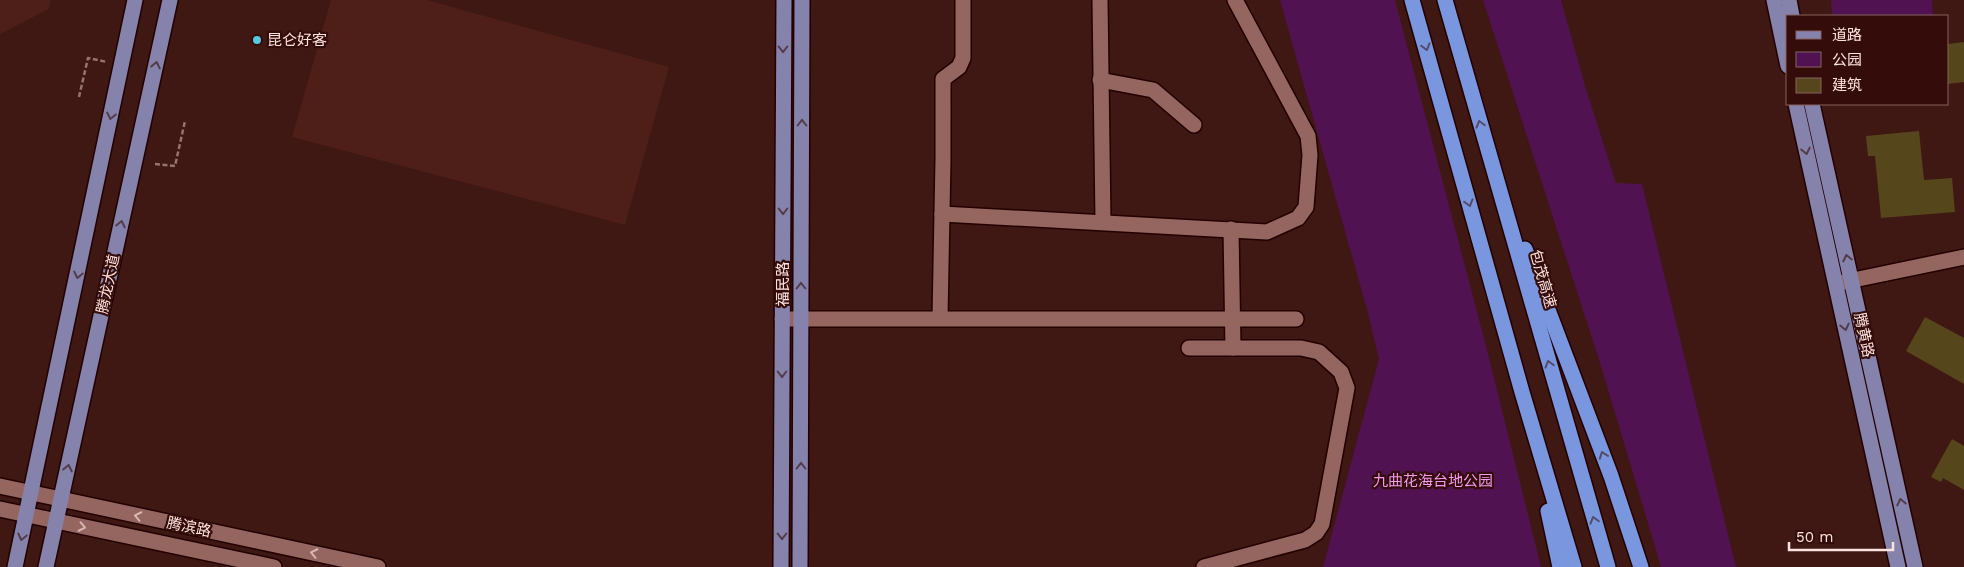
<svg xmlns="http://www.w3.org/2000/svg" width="1964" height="567" viewBox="0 0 1964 567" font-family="'Work Sans','Noto Sans SC',sans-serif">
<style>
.built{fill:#4e1e19}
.green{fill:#511251}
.building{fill:#56461c}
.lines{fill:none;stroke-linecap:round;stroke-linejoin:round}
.minor-casing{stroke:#230101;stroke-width:18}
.major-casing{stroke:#230101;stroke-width:18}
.highway-casing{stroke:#230101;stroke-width:18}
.path{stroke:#95736f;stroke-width:2.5;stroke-dasharray:5 2.5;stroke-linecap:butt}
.minor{stroke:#95655f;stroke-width:15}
.major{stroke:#8582ac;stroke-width:15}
.highway{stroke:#7a96df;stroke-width:15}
.oneway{stroke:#544b6a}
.oneway2{stroke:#543c4b}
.oneway3{stroke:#d9b6b2}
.poi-dot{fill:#53cbdb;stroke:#340d0a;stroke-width:2}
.labels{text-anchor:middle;stroke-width:4.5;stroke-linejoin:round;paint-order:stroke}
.poi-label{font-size:15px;fill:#fee2de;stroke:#340d0a;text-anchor:start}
.street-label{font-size:15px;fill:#fee2de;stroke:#340d0a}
.park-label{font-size:15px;fill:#f499f1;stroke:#340d0a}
</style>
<rect width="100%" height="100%" fill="#3f1713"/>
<g class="built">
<polygon points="0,0 51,0 49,9 0,34"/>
<polygon points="331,0 427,0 669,67 625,225 292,137"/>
</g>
<g class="green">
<polygon points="1280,0 1395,0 1486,346 1541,567 1323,567 1379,359 1368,313"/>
<polygon points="1483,0 1561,0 1586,89 1616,183 1642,184 1736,567 1661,567 1601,366"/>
<polygon points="1831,0 1932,0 1933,16 1832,16"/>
</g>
<g class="building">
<polygon points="1964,42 1964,82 1948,84 1948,44"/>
<polygon points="1919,131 1924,180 1952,178 1955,212 1881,218 1875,156 1868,156 1866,136"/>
<polygon points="1925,317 1964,338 1964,384 1906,351"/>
<polygon points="1952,439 1964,446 1964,490 1943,478 1941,482 1931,477"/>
</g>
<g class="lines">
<defs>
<g id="minor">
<polyline points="1100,0 1103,222"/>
<polyline points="1100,80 1153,90 1194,125"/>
<polyline points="942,214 1267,232 1298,218 1306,207 1310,155 1308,136 1235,0"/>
<polyline points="1231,229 1233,348"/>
<polyline points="1839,283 1964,257"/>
<polyline points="940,318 943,159 943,79 959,67 963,58 963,0"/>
<polyline points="782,319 1296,319"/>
<polyline points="1189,348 1301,348 1319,352 1341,372 1347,388 1322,524 1316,533 1305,540 1204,567"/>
<polyline points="0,486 378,567"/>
<polyline points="0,509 274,567"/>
</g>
<g id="major">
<polyline points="1774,0 1788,66"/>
<polyline points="1789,0 1792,16"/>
<polyline points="1796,104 1898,567"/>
<polyline points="1812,104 1915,567"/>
<polyline points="15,567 135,0"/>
<polyline points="46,567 170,0"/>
<polyline points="781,567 784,0"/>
<polyline points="800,567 802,0"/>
</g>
<g id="highway">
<polyline points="1412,0 1522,392 1574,567"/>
<polyline points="1445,0 1608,567"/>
<polyline points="1525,249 1611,476 1641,567"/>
<polyline points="1548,511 1560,567"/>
</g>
</defs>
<use href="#minor" class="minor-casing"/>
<use href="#major" class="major-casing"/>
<use href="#highway" class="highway-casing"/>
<g class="path">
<polyline points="79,97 88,58 107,62"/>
<polyline points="155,164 175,166 185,121"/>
</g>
<use href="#minor" class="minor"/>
<use href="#major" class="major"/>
<use href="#highway" class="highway"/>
</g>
<defs><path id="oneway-chevron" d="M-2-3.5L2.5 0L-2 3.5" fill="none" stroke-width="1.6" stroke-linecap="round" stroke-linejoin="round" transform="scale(1.25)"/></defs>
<g class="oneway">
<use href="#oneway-chevron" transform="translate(1426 47) rotate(74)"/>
<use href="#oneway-chevron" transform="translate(1480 124) rotate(-106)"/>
<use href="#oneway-chevron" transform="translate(1469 203) rotate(74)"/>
<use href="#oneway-chevron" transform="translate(1549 364) rotate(-106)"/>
<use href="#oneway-chevron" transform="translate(1603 455) rotate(-110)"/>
<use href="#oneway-chevron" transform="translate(1594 520) rotate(-106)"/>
</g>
<g class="oneway2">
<use href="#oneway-chevron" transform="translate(783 49) rotate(90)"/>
<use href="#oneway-chevron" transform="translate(156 65) rotate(-78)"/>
<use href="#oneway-chevron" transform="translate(111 116) rotate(102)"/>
<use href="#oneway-chevron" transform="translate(802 123) rotate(-90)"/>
<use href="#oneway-chevron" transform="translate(1806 151) rotate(78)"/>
<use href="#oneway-chevron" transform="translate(783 211) rotate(90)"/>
<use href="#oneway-chevron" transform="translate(121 224) rotate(-78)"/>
<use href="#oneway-chevron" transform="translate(1847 258) rotate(-103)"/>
<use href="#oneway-chevron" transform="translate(78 275) rotate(102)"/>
<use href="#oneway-chevron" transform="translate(801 286) rotate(-90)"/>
<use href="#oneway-chevron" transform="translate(1845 327) rotate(77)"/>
<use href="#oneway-chevron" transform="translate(782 374) rotate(90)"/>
<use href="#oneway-chevron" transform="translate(801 466) rotate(-90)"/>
<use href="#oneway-chevron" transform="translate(68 468) rotate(-78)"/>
<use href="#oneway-chevron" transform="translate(1901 502) rotate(-102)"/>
<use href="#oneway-chevron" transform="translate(782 536) rotate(90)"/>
<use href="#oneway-chevron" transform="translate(22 537) rotate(103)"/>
</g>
<g class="oneway3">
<use href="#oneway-chevron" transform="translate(138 516) rotate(-168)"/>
<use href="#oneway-chevron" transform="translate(82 527) rotate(12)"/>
<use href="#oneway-chevron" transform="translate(314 553) rotate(-168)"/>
</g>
<circle class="poi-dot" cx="257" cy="40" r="5"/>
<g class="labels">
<g class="poi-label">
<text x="267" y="45">昆仑好客</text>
</g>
<g class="street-label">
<text transform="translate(1543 279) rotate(74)" y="5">包茂高速</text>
<text transform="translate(108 284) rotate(-78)" y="5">腾龙大道</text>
<text transform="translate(783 284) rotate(-90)" y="5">福民路</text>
<text transform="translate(1864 335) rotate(78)" y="5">腾黄路</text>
<text transform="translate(189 527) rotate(12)" y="5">腾滨路</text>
</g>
<g class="park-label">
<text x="1433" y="486">九曲花海台地公园</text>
</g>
</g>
<rect x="1786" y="15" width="162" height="90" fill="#340d0a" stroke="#85625f"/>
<rect x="1796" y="31" width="25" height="8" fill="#8582ac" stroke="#85625f"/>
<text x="1832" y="40" font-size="15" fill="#fee2de">道路</text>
<rect x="1796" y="52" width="25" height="15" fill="#511251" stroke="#85625f"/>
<text x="1832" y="65" font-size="15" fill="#fee2de">公园</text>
<rect x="1796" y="78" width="25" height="15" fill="#56461c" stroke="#85625f"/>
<text x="1832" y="90" font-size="15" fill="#fee2de">建筑</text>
<path d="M1789 542v8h104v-8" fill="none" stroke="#fee2de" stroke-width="2.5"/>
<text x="1796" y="542" font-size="15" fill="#fee2de" stroke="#340d0a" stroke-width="4" paint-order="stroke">50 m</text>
</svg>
